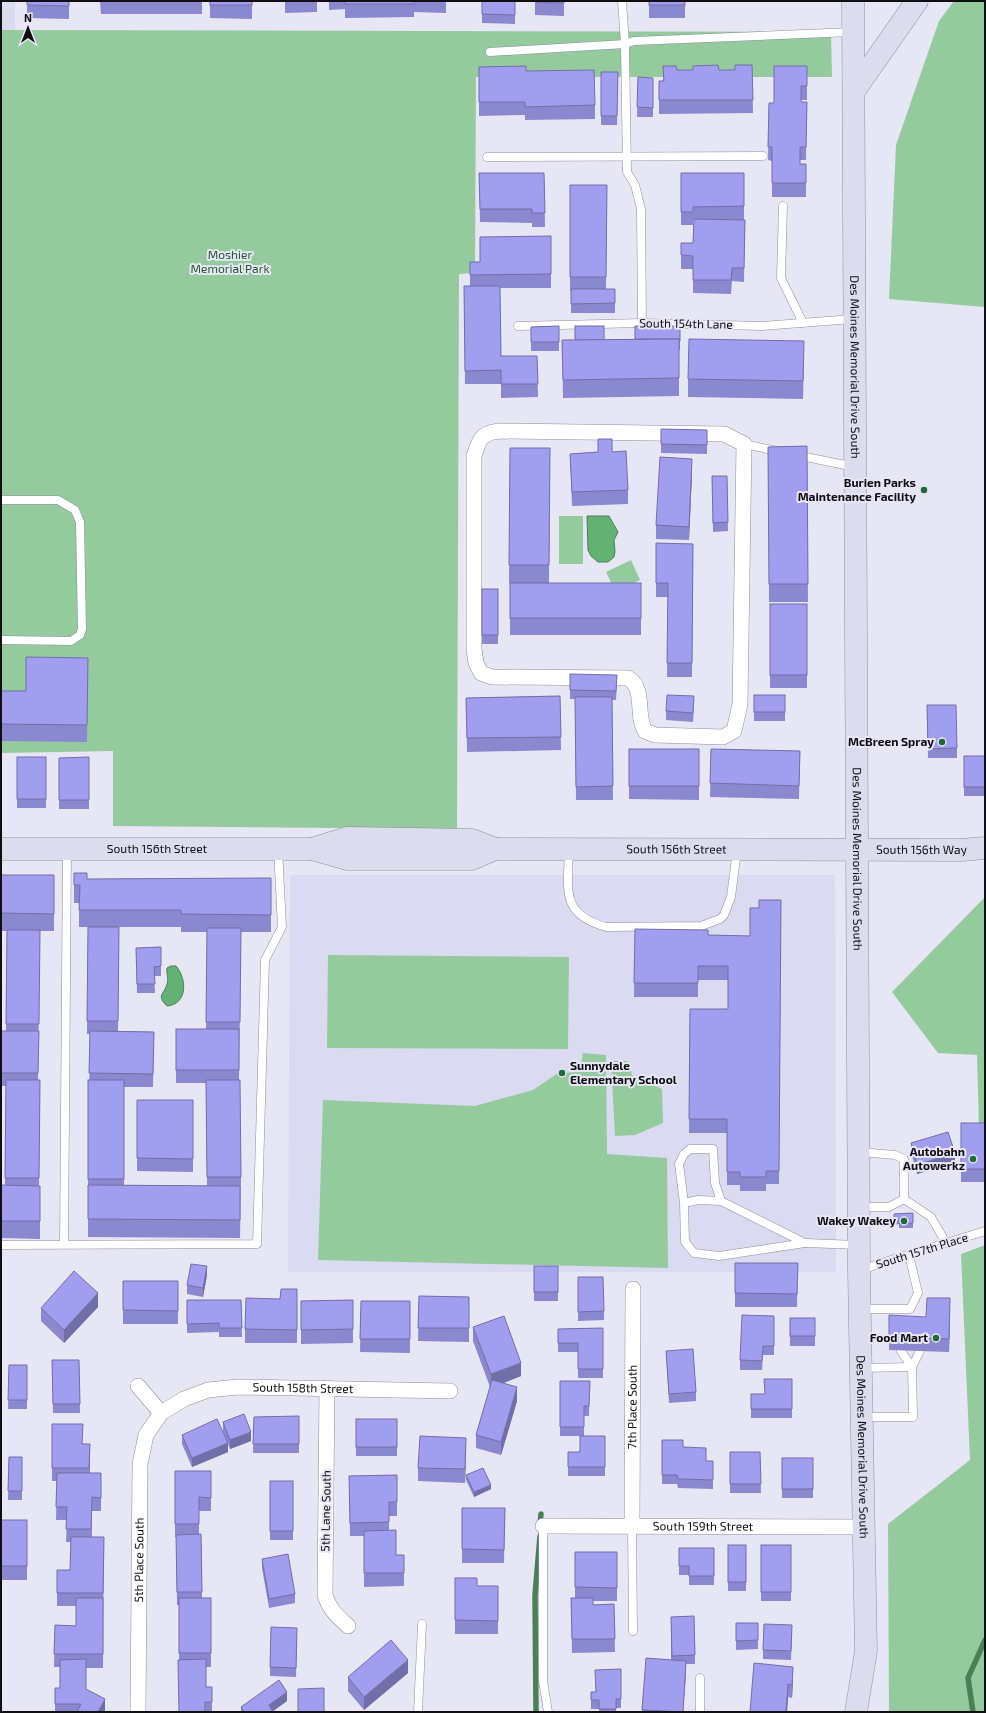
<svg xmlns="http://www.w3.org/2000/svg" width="986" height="1713" viewBox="0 0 986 1713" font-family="'Exo 2',sans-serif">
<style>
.built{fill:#dadaf0}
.green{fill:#95ca9f}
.water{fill:#64b175;stroke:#4a8058}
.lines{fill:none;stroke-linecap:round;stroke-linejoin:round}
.stream{stroke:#4a8058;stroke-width:5.5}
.lane-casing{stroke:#8e8e9d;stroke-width:9}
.street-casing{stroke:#8e8e9d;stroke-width:16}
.secondary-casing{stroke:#8e8e9d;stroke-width:23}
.lane{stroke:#fff;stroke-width:8}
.street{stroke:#fff;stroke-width:15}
.secondary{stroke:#dcdcef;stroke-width:22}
.wall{fill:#8a88ce;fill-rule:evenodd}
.shaded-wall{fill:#716fa7}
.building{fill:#a19eef;stroke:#716fa7}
.poi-dot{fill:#216936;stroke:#e6e6f5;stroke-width:1.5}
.labels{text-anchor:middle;stroke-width:4;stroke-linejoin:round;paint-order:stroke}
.park-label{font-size:12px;fill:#225931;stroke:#e6e6f5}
.street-label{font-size:12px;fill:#0e0e13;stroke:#e6e6f5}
.poi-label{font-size:12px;font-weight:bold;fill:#0e0e13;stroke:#e6e6f5;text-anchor:end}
</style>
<rect width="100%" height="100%" fill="#e6e6f5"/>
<g class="built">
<rect x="1" y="1" width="14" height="29"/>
<polygon points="290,875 835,875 836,1272 288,1272"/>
</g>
<g class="green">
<polygon points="954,1 985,1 985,307 889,299 896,145 939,21"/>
<polygon points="1,30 831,32 832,77 476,77 475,273 459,274 457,829 113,826 113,751 1,753"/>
<rect x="559" y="516" width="24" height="48"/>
<polygon points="631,560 640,580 615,591 606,572"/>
<polygon points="985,897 985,1130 979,1129 977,1055 938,1053 892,992"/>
<polygon points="328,955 569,957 568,1049 327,1048"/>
<polygon points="583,1053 606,1055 607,1154 667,1158 668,1268 318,1260 323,1100 475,1106 533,1090 558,1073 580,1072"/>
<polygon points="611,1061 628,1061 632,1075 662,1089 663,1123 635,1135 615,1136"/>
<polygon points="985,1245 985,1712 889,1712 888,1524 970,1460 961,1254"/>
</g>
<g class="water">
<polygon points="587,516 609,516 618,532 614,540 615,552 614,557 608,562 598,562 591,556 588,550"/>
<path d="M171 966H176C187 979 188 1004 167 1006 156 995 164 995 167 984 169 978 166 973 167 968Z"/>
</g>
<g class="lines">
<g class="stream">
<polyline points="540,1525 541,1514"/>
<polyline points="536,1712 535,1595 540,1536"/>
<polyline points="973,1712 968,1678 985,1640"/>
</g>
<defs>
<g id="lane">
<polyline points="622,1 625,44 627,172 635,185 641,209 642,323"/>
<polyline points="490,52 625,44 634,41 852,32"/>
<polyline points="487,157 763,156"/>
<polyline points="783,206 781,278 803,323"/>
<polyline points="518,326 642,323 762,326 853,319"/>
<polyline points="744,444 777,451"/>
<polyline points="796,455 855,467"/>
<polyline points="1,500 58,500 75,510 80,522 82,629 80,635 71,641 1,640"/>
<path d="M569 849C568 890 560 914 606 927L701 926 720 919 724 915 731 897 737 850"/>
<polyline points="860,1152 895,1155 904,1159 904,1199 889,1207 860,1207"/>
<polyline points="904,1199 931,1217 946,1243"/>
<polyline points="684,1203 698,1200 721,1201 805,1243 719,1256 694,1253 685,1242 684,1203 679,1164 684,1154 690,1149 713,1149 715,1183 721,1201"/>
<polyline points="805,1243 859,1245"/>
<polyline points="64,1244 67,849"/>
<polyline points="1,1245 257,1244 265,960 282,927 278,849"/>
<polyline points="860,1271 878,1264 985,1231"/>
<polyline points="861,1309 910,1309 918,1293 909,1255"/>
<polyline points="901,1351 912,1367"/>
<polyline points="862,1368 912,1367"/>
<polyline points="862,1417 913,1417 912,1367 920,1351"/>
<polyline points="543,1526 543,1681 548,1712"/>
<polyline points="632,1526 633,1631"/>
<polyline points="700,1678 700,1712"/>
<polyline points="418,1712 422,1624"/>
</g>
<g id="street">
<path d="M499 431 724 434 744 444 740 704 734 731 723 737 655 735 645 731C635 714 646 689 628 678L492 677 481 673 476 663 474 649V456C479 440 481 433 499 431Z"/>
<polyline points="138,1386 161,1413"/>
<path d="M327 1388 325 1595C329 1609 337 1616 348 1626"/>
<path id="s1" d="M543 1526 863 1527"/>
<path id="s2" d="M632 1526 633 1289"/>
<path id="s3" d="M138 1712 140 1464 146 1435 161 1413 184 1399 208 1390 238 1387 450 1391"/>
</g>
<g id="secondary">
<path id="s4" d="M853 1 859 1271 866 1651 856 1712"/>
<polyline points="854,91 917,1"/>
<path id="s5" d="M1 849H312L347 838 472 840 495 849"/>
<path id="s6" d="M312 849 347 859H472L495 849 961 850 985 848"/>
</g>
</defs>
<use href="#lane" class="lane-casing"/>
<use href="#street" class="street-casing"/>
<use href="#secondary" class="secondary-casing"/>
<use href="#lane" class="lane"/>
<use href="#street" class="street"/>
<use href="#secondary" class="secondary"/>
</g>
<g class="wall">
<polygon points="27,1 69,1 69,19 27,18"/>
<polygon points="100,1 202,1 202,14 101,14"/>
<polygon points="210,1 252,1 252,19 210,18"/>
<polygon points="285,1 317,1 317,12 285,13"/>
<polygon points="329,1 446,1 446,13 414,12 414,17 345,18 345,9 329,10"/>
<polygon points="482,1 515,1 515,24 482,23"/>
<polygon points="535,1 564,1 564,16 535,15"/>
<rect x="649" y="1" width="36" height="17"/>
<polygon points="752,65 753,113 659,114 659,81 663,81 663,66 677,70 693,70 693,66 719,70 735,70"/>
<polygon points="807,66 807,100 801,100 801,102 807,102 806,160 800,160 800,164 806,164 806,197 772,197 772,161 768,160 769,103 774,103"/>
<polygon points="479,67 526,71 595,105 595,119 525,120 525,115 479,116"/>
<polygon points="601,72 618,72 617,125 601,125"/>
<polygon points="638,77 653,78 653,117 637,117"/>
<polygon points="479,173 544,173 545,227 532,227 532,223 480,222"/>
<polygon points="681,173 744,173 744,220 745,220 744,282 732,281 731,294 693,293 693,269 681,269 681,243 693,243 694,220 693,220 693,225 681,225"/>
<polygon points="570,185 607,185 606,289 615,289 615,313 571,313 571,291 570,291"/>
<polygon points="551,236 551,288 500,288 501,356 537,356 538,397 501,398 501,384 465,384 464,286 470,286 470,262 480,262"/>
<polygon points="559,326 559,351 531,351 531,327"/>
<polygon points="680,326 680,350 679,350 679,396 563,398 562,340 635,339"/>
<polygon points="804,358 803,399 688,397 688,379"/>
<polygon points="661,429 707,430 707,454 661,453"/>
<polygon points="598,439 612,452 628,490 628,504 572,506 570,454 598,452"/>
<polygon points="807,446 808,602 769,602 768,447"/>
<polygon points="510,448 550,448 549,583 509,583"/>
<polygon points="692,472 689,540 656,539 656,525"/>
<polygon points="712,476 727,476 728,531 713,532"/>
<polygon points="656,543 693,544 692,677 667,677 668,597 656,597"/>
<rect x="510" y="583" width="131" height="52"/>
<rect x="482" y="589" width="16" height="55"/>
<rect x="770" y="604" width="37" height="84"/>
<polygon points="88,658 87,742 1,741 1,691 26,691"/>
<polygon points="617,684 616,700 612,700 613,800 576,800 575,699 570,699 570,690"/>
<rect x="754" y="695" width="31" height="26"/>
<polygon points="560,696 561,750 467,752 466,698"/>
<polygon points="694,705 693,722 666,720 666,711"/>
<polygon points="927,705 957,748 957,758 928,758"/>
<polygon points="629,749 699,749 699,800 629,799"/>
<polygon points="711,749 800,751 799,799 710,797"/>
<rect x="964" y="756" width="21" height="40"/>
<rect x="17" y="757" width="29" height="51"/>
<polygon points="89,757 89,809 59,809 59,758"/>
<path d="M74 873 87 879 271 878V932H241L239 1080 241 1177 240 1238 88 1237V1179L90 1034H87L88 927H79V903H74ZM119 927H181V932H207L206 1029H176V1083H206L207 1186 124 1185V1087H153L154 1032 118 1031Z"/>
<polygon points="1,875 54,875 54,931 40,931 38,1080 40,1080 39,1186 40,1186 40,1239 1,1238 1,1185 5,1186 6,1086 1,1086 1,1031 6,1031 7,931 1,931"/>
<polygon points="781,900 779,1184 766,1184 766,1191 740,1191 740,1185 727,1185 727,1133 689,1133 690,1009 728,1009 728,980 698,980 698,997 634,997 635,929 708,935 750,936 759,908"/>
<polygon points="161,947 161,976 154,976 155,993 137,993 136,948"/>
<polygon points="137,1100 193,1100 193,1172 137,1171"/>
<rect x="961" y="1123" width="24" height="59"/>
<polygon points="911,1143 955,1162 917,1174 911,1152"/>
<polygon points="913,1213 913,1228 899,1228 899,1224 894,1225 894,1214"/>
<polygon points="735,1263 798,1263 797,1307 735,1307"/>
<rect x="534" y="1266" width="24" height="35"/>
<polygon points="207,1275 203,1297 187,1294 187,1285"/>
<polygon points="578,1277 604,1311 604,1320 578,1321"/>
<rect x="123" y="1281" width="55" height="43"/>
<polygon points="297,1289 297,1343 245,1343 245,1329 280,1299"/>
<polygon points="419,1296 469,1297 469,1342 418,1341"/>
<polygon points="187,1300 241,1300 242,1337 219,1337 219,1332 187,1333"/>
<polygon points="353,1300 353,1343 301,1344 301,1301"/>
<polygon points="361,1301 410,1301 410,1353 360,1352"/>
<polygon points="98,1307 64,1343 41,1321 41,1308"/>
<polygon points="950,1312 949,1352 889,1350 889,1337 926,1317"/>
<polygon points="774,1316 774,1355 763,1355 762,1370 740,1370 740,1360"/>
<rect x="790" y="1318" width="25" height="28"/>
<polygon points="473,1327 521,1376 502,1383 517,1401 501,1455 476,1448 476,1435 490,1387 473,1341"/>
<polygon points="603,1328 603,1378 578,1378 578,1352 558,1352 558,1329"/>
<polygon points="666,1351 696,1392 696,1401 669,1403"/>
<polygon points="52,1360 79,1360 80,1413 53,1413"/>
<polygon points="9,1365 27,1365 27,1409 8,1409"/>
<polygon points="792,1379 792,1418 751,1418 751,1394 765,1394"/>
<polygon points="560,1381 590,1381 589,1416 584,1416 584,1436 560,1436"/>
<polygon points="299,1416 299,1453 253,1453 254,1417"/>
<rect x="356" y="1419" width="41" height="37"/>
<polygon points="223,1422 251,1441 230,1449 223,1431"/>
<polygon points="52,1424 83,1444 90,1444 90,1473 101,1473 101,1511 92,1511 92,1537 104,1537 103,1668 86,1668 86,1689 105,1712 55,1712 55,1688 60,1688 60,1667 54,1667 55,1625 76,1626 76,1606 57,1606 57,1570 70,1570 71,1542 66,1542 67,1520 56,1520 57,1481 52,1481"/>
<polygon points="182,1435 228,1452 192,1467 182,1444"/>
<polygon points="605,1436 605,1476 568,1476 568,1452 580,1452"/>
<polygon points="662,1440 683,1447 706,1461 713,1461 713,1489 678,1488 677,1484 662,1484"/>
<polygon points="466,1451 465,1483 418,1481 418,1468"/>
<polygon points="730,1452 760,1452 761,1493 730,1493"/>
<polygon points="9,1457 22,1457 22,1500 8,1500"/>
<rect x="782" y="1458" width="31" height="40"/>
<polygon points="175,1471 211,1471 211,1511 199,1511 199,1534 201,1534 202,1598 211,1598 211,1667 206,1667 206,1687 212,1687 212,1712 179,1712 179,1605 177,1605 176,1537 175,1537"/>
<polygon points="397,1475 397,1516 389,1516 389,1531 396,1555 404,1555 404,1586 364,1587 364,1536 350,1536 349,1476"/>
<polygon points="466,1475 491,1489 474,1497 466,1480"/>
<rect x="270" y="1481" width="23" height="59"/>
<polygon points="462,1508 505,1508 504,1563 462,1563"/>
<rect x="1" y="1520" width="26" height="60"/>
<rect x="728" y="1545" width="18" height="46"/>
<rect x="761" y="1545" width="30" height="56"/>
<polygon points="679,1548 714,1548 714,1585 689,1585 689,1575 679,1575"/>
<polygon points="575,1552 617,1552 617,1601 593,1601 593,1605 614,1604 615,1652 572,1653 571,1598 575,1598"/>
<polygon points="262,1559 295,1594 295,1603 269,1608 262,1568"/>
<polygon points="455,1578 477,1586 498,1586 498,1634 455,1634"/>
<polygon points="694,1616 695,1664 686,1664 683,1712 642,1712 646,1658 671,1660 671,1617"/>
<polygon points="736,1623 758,1623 758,1649 736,1650"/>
<polygon points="792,1634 791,1660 763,1659 763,1650"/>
<polygon points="297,1637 296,1677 270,1676 270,1667"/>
<polygon points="621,1669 621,1708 616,1708 616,1712 599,1712 599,1709 591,1709 591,1692 596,1692"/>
<polygon points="408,1673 364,1710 348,1691 348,1677"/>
<polygon points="793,1680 792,1698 788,1697 787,1712 750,1712"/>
<polygon points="287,1701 273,1711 273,1712 241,1712 241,1707"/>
</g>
<g class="shaded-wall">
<polygon points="692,459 692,472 689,540 689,527"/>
<polygon points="955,1153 955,1162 917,1174 917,1165"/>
<polygon points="207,1266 207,1275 203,1297 203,1288"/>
<polygon points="98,1293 98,1307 64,1343 64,1330"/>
<polygon points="950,1298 950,1312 949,1352 949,1339"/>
<polygon points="521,1363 521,1376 491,1388 491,1374"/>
<polygon points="517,1387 517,1401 501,1455 501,1442"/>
<polygon points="251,1432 251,1441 230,1449 230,1440"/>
<polygon points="466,1438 466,1451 465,1483 465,1469"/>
<polygon points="228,1443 228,1452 192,1467 192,1458"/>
<polygon points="491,1485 491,1489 474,1497 474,1492"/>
<polygon points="408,1660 408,1673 364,1710 364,1697"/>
<polygon points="686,1661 686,1674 683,1712"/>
<polygon points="793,1667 793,1680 792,1698 792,1685"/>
<polygon points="788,1684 788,1697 787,1712 786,1712"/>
<polygon points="287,1692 287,1701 272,1712 269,1705"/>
<polygon points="105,1699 105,1712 98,1712"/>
</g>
<g class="building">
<polygon points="27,1 69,1 69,6 27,5"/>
<rect x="210" y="1" width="42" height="4"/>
<rect x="345" y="1" width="69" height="3"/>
<polygon points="482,1 515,1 515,15 482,14"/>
<polygon points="535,1 564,1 564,3 535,2"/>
<rect x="649" y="1" width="36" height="4"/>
<polygon points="718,65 719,70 735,70 735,65 752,65 753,100 659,100 659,81 664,81 663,66 676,66 677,70 693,70 693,66"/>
<polygon points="526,66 526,71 594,70 595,105 525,107 525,102 479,102 479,67"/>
<polygon points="774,66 807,66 807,86 801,86 801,102 807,102 806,147 800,147 800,164 806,164 806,183 772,183 772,147 768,147 769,103 774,103"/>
<polygon points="601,72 618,72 617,116 601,116"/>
<polygon points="638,77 653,78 653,108 637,107"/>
<polygon points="479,173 544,173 545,213 532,213 532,209 480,209"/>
<polygon points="681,173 744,173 744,206 693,207 693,212 681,212"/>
<polygon points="570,185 607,185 606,277 570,277"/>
<polygon points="694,219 745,220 744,268 732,268 731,280 693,280 693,256 681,255 681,243 693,243"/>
<polygon points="551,236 551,274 470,275 470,262 480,262 480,237"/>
<polygon points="464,286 500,286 501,356 537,356 538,384 501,384 501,370 465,371"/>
<polygon points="571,289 615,289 615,303 571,304"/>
<polygon points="559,326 559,342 531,342 531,327"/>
<rect x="575" y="326" width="29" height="14"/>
<polygon points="635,326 680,326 680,341 679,341 679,339 635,339"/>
<polygon points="679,339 679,378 563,380 562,340"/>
<polygon points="689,339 804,341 803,381 688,379"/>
<polygon points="661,429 707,430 707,445 661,444"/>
<polygon points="598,439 612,439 612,452 626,451 628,490 572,492 570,454 598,452"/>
<polygon points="807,446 808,584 769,584 768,447"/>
<polygon points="510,448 550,448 549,565 509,565"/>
<polygon points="660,457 692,459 689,527 656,525"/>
<polygon points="712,476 727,476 728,522 713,523"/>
<polygon points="656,543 693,544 692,663 667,663 668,583 656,583"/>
<rect x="510" y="583" width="131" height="35"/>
<rect x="482" y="589" width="16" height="46"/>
<rect x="770" y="604" width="37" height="71"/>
<polygon points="26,657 88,658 87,725 1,724 1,691 26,691"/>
<polygon points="570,674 617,675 616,691 570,690"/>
<polygon points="667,695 694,696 693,713 666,711"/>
<rect x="754" y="695" width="31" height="17"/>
<polygon points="560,696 561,737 467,738 466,698"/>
<polygon points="575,697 612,697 613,786 576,787"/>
<polygon points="927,705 956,705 957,748 928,749"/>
<rect x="629" y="749" width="70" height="37"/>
<polygon points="711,749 800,751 799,786 710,783"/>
<rect x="964" y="756" width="21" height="31"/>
<rect x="17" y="757" width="29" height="42"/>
<polygon points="89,757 89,800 59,800 59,758"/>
<polygon points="74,873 87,873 87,879 271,878 271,915 181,914 181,910 79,910 80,885 74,885"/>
<polygon points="1,875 54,875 54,914 1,913"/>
<polygon points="759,900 781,900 779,1171 766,1171 766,1177 740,1177 740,1172 727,1172 727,1119 689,1119 690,1009 728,1009 728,966 698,966 698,983 634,983 635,929 708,930 708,935 750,936 750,908 759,908"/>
<polygon points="88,927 119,927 118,1021 87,1021"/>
<polygon points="207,928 241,928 240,1022 206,1022"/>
<polygon points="7,930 40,930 39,1024 6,1024"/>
<polygon points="161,947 161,966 154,967 155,984 137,984 136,948"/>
<rect x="176" y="1029" width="63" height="41"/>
<polygon points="1,1031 39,1031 38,1073 1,1073"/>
<polygon points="90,1031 154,1032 153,1074 89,1073"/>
<polygon points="6,1080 40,1080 39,1178 5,1178"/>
<rect x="88" y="1080" width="36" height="99"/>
<polygon points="206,1080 240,1080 241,1177 207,1177"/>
<polygon points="137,1100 193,1100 193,1159 137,1158"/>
<rect x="961" y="1123" width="24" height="46"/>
<polygon points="948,1132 955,1153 917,1165 911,1143"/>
<polygon points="1,1185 40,1186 40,1221 1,1221"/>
<polygon points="88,1185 240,1186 240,1220 88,1219"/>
<polygon points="913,1213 913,1223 899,1224 899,1220 894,1220 894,1214"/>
<polygon points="735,1263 798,1263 797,1294 735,1293"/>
<polygon points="191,1264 207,1266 203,1288 187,1285"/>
<rect x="534" y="1266" width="24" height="26"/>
<polygon points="74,1271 98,1293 64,1330 41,1308"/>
<polygon points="578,1277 603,1277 604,1311 578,1312"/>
<polygon points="123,1281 178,1281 178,1311 123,1310"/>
<polygon points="281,1289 297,1289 297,1330 245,1329 246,1298 280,1299"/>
<polygon points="419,1296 469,1297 469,1328 418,1328"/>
<polygon points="927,1298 950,1298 949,1339 889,1337 889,1315 926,1317"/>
<polygon points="187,1300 241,1300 242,1328 219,1328 219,1323 187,1324"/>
<polygon points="353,1300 353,1329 301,1330 301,1301"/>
<polygon points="361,1301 410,1301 410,1339 360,1339"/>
<polygon points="742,1315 774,1316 774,1346 763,1346 762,1361 740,1360"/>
<polygon points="504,1316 521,1363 491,1374 473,1327"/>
<rect x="790" y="1318" width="25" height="18"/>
<polygon points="603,1328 603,1369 578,1369 578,1343 558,1343 558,1329"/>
<polygon points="693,1349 696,1392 669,1394 666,1351"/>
<polygon points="52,1360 79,1360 80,1404 53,1404"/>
<polygon points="9,1365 27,1365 27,1400 8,1400"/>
<polygon points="764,1379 792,1379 792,1409 751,1409 751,1394 765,1394"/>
<polygon points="492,1380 517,1387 501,1442 476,1435"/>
<polygon points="560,1381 590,1381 589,1406 584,1406 584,1427 560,1427"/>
<polygon points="244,1414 251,1432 230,1440 223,1422"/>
<polygon points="299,1416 299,1444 253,1444 254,1417"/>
<polygon points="217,1419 228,1443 192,1458 182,1435"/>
<rect x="356" y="1419" width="41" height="28"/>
<polygon points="52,1424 83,1424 82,1444 90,1444 89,1468 52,1468"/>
<polygon points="420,1436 466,1438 465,1469 418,1468"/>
<polygon points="580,1436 605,1436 605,1467 568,1467 568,1452 580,1452"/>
<polygon points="662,1440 683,1440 683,1447 706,1448 706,1461 713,1461 713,1480 678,1479 677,1475 662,1475"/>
<polygon points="730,1452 760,1452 761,1484 730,1484"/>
<polygon points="9,1457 22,1457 22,1491 8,1491"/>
<rect x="782" y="1458" width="31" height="31"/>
<polygon points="483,1468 491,1485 474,1492 466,1475"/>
<polygon points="175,1471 211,1471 211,1498 199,1497 199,1524 175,1524"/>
<polygon points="57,1473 101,1473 101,1498 92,1497 91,1529 66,1529 67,1507 56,1507"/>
<polygon points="397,1475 397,1502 389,1502 389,1522 350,1523 349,1476"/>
<rect x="270" y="1481" width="23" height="50"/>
<polygon points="462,1508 505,1508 504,1550 462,1549"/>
<rect x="1" y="1520" width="26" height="46"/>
<polygon points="396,1530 396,1555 404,1555 404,1573 364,1573 364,1531"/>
<polygon points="201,1534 202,1592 177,1592 176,1535"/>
<polygon points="71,1537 104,1537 103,1593 57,1593 57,1570 70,1570"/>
<rect x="728" y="1545" width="18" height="37"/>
<rect x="761" y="1545" width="30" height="47"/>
<polygon points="679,1548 714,1548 714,1576 689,1576 689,1566 679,1566"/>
<polygon points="575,1552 617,1552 617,1588 575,1587"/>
<polygon points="288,1554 295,1594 269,1599 262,1559"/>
<polygon points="455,1578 477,1578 477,1586 498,1586 498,1621 455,1620"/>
<polygon points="76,1598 103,1598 103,1654 54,1654 55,1625 76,1626"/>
<rect x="179" y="1598" width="32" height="55"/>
<polygon points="571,1598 593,1598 593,1605 614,1604 615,1639 572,1639"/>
<polygon points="694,1616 695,1655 672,1656 671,1617"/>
<polygon points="736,1623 758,1623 758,1640 736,1641"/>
<polygon points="764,1624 792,1625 791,1651 763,1650"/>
<polygon points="271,1627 297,1628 296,1668 270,1667"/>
<polygon points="391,1640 408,1660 364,1697 348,1677"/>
<polygon points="646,1658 686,1661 683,1712 642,1710"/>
<polygon points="86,1659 86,1689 105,1699 98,1712 77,1712 81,1704 55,1704 55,1688 60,1688 60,1660"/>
<polygon points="206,1659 206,1687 212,1687 212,1702 205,1702 205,1712 179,1712 178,1660"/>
<polygon points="754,1663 793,1667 792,1685 788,1684 786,1712 750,1712"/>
<polygon points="621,1669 621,1699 616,1699 616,1709 599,1709 599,1700 591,1700 591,1692 596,1692 595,1670"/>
<polygon points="279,1680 287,1692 269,1705 273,1712 244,1712 241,1707"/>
<polygon points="324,1688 324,1712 298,1712 298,1689"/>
</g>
<g class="poi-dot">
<circle cx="924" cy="490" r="4"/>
<circle cx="942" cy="742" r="4"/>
<circle cx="562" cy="1073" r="4"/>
<circle cx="973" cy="1159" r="4"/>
<circle cx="904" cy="1221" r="4"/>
<circle cx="936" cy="1338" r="4"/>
</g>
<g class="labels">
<g class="park-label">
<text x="230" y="259">Moshier<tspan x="230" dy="14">Memorial Park</tspan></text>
</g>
<g class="street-label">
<text transform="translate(686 324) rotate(1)" y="4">South 154th Lane</text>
<text dy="4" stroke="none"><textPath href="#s4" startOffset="366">Des Moines Memorial Drive South</textPath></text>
<text dy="4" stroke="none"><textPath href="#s5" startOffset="156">South 156th Street</textPath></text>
<text dy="4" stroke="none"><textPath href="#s6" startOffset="368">South 156th Street</textPath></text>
<text dy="4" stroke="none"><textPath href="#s6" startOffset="613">South 156th Way</textPath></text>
<text dy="4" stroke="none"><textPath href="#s4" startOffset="858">Des Moines Memorial Drive South</textPath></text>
<text transform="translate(922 1251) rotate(-17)" y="4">South 157th Place</text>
<text dy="4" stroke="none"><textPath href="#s3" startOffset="452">South 158th Street</textPath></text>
<text dy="4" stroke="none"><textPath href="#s2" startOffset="119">7th Place South</textPath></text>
<text dy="4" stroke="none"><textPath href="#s4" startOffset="1446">Des Moines Memorial Drive South</textPath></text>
<text transform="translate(326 1511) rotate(-89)" y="4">5th Lane South</text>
<text dy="4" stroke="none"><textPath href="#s1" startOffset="160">South 159th Street</textPath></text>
<text dy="4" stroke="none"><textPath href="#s3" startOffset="152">5th Place South</textPath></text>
</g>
<g class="poi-label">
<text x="916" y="487">Burien Parks<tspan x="916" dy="14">Maintenance Facility</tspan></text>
<text x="934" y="746">McBreen Spray</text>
<text x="570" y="1070" text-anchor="start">Sunnydale<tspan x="570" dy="14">Elementary School</tspan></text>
<text x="965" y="1156">Autobahn<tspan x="965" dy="14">Autowerkz</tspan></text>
<text x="896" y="1225">Wakey Wakey</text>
<text x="928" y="1342">Food Mart</text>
</g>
</g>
<rect width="986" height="1713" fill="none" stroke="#0e0e13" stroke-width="4"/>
<g transform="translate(28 28)" stroke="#e6e6f5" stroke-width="3" paint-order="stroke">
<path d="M0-3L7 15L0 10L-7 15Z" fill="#0e0e13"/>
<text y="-6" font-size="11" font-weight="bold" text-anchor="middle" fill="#0e0e13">N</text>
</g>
</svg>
